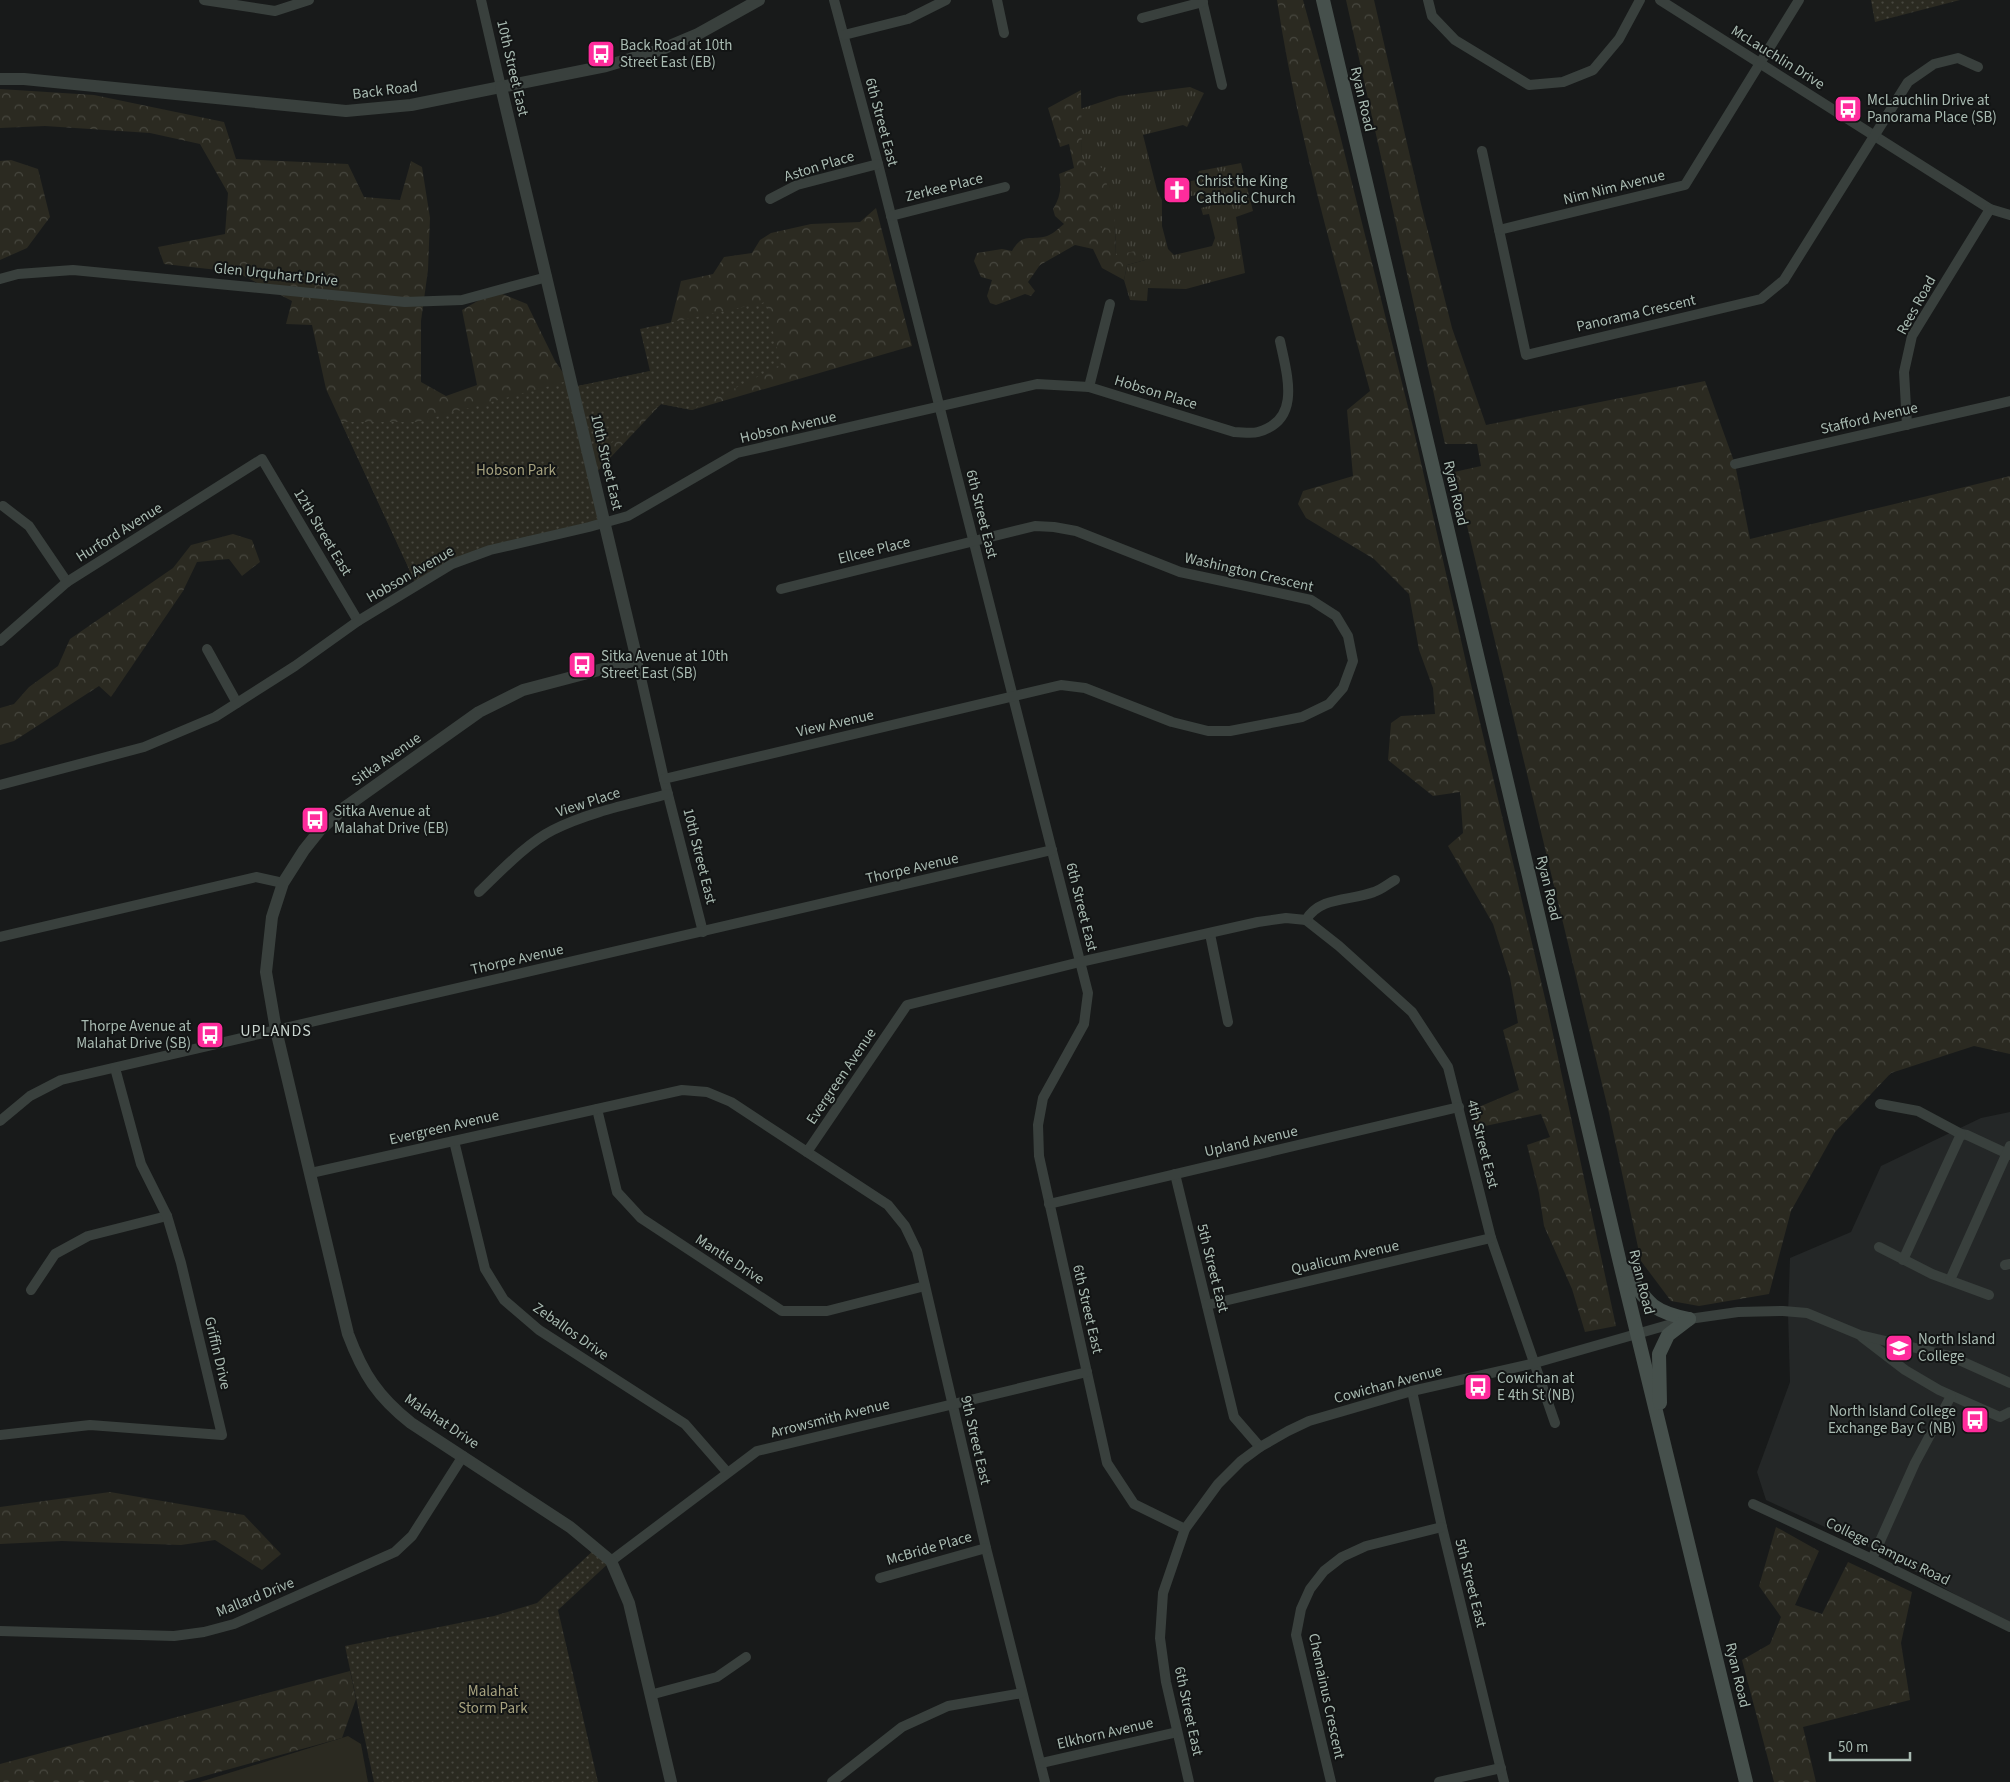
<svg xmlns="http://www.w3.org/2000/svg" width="2010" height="1782" viewBox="0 0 2010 1782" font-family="'Source Sans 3',sans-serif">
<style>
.built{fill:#242727}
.grass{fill:url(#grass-tufts)}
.forest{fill:url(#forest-crowns)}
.park{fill:url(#park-dots)}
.pitch{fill:#2b2a21}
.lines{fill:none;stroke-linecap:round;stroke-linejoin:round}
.minor{stroke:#39403d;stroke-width:10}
.tertiary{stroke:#39403d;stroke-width:12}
.secondary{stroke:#46504c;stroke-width:14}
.labels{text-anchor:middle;stroke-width:4;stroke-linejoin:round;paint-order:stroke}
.poi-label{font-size:15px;fill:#a9bbb2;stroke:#131515;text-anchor:start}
.street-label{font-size:15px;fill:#a9bbb2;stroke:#131515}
.park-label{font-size:15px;fill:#a7a27f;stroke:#131515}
.neighbourhood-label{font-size:16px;letter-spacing:1px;fill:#cbd7d1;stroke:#131515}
</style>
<defs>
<pattern id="grass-tufts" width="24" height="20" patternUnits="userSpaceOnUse" patternTransform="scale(1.25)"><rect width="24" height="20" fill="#2b2a21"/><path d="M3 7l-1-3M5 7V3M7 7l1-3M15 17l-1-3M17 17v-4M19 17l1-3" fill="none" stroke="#47473f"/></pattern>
<pattern id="forest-crowns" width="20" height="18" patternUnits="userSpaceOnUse" patternTransform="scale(1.25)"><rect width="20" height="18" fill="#2b2a21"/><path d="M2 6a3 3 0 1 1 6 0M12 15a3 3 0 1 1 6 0" fill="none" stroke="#47473f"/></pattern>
<pattern id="park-dots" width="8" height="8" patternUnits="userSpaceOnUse" patternTransform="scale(1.25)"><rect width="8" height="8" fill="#2b2a21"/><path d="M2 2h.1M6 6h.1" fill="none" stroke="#47473f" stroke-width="1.8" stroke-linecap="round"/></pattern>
</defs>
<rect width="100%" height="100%" fill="#181a1a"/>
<polygon class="built" points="2010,1112 2010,1626 1888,1556 1766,1500 1757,1472 1790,1382 1788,1314 1790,1258 1851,1232 1881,1166 1981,1118"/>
<polygon class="grass" points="1190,87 1204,93 1187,127 1183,125 1143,135 1157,190 1162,200 1162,226 1168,249 1174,255 1212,246 1215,238 1209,214 1203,215 1201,208 1217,204 1215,197 1199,200 1197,195 1191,196 1187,182 1196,180 1199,171 1241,163 1253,211 1236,217 1245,273 1186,289 1148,288 1147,301 1130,300 1124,280 1127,265 1145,260 1116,255 1115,228 1082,160 1080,109 1119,96"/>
<g class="forest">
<path d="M1277 0H1303L1338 127 1413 427 1470 680 1548 1011 1616 1326 1585 1332 1572 1289 1544 1226 1539 1193 1527 1145 1550 1137 1541 1114 1476 1128 1474 1109 1519 1090 1503 1030 1518 1023 1510 978 1493 924 1448 846 1463 833 1460 792 1433 796 1388 760 1391 723 1401 716 1435 714 1433 688 1419 650 1409 594 1374 559 1306 518 1298 504 1303 491 1353 476 1347 410 1370 391C1335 262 1297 132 1277 0Z"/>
<polygon points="1346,0 1374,0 1421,204 1452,328 1486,425 1705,381 1735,464 1750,539 2010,476 2010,1054 1974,1046 1891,1073 1835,1132 1791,1211 1769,1294 1699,1306 1671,1301 1641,1261 1609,1113 1454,472 1481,466 1477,444 1445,444"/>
<polygon points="0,89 94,95 224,122 236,159 348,164 364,197 400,200 411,161 422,167 430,218 428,270 421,321 421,382 446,396 477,385 462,310 495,291 527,304 555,361 573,387 651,371 671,322 681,281 713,274 724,257 752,253 760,240 771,233 811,224 860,222 876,208 912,346 692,410 661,404 594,475 490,550 416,584 326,389 312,325 286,324 292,301 236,272 164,264 158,247 225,234 228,193 200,144 150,133 45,126 0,128"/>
<path d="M1081 90 1082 160 1102 168 1114 208 1116 255 1140 250 1145 260 1127 265 1124 280 1102 268 1093 249 1075 245 1040 265 1028 282 1035 291 1031 296 1025 294 996 305 990 303 987 296 992 280 981 277 974 261 977 253 1002 249 1012 251C1023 232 1030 241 1047 236 1053 234 1059 228 1064 224L1055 216 1053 209C1060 198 1062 187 1059 174L1074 168 1069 144 1060 147 1048 108Z"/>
<polygon points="11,160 38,169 50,217 27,248 0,260 0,161"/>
<polygon points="233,534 252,540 260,562 242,576 229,559 197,562 183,591 111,697 99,686 14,741 0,745 0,708 14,704 29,687 58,666 70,639 173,568 191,545"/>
<polygon points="110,1492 244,1515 281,1554 262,1570 215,1540 181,1545 62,1541 0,1544 0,1507"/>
<polygon points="1776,1527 1819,1551 1795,1605 1822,1614 1848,1562 1912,1592 1901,1643 1910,1700 1803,1727 1816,1782 1774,1782 1742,1660 1770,1644 1781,1617 1759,1586"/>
<polygon points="350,1671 356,1699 342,1738 183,1782 0,1782 0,1764"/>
</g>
<g class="park">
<polygon points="1871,0 1960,0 1875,22"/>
<polygon points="766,302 781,365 692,410 661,404 590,460 605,523 490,550 416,584 341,422 417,422 571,380 573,387 650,371 640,329"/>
<polygon points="596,1548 611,1561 558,1610 598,1782 374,1782 345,1646 494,1616 537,1603"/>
</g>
<polygon class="pitch" points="348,1736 361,1744 368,1782 200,1782"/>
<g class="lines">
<g class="minor">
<polyline points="204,0 275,11 309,0"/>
<polyline points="481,0 501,87"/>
<polyline points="834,0 878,164 1088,993 1084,1024 1043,1098 1038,1125 1039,1156 1107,1463 1134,1504 1185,1529"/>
<polyline points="997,0 1004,33"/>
<polyline points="1202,0 1222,85"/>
<polyline points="1428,0 1432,16 1455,40 1529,85 1563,82 1593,70 1619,39 1640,0"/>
<polyline points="1660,0 1990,209 2010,215"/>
<polyline points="1142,18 1203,2"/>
<polyline points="844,35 908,19 946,0"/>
<polyline points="1482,151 1526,355 1761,299 1784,280 1908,82 1934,64 1958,58 1978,67"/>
<polyline points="770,199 797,185 878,164"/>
<polyline points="891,216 1005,187"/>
<polyline points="1499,230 1685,185 1799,0"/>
<polyline points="0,279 18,274 73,270 405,302 462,300 547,277"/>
<polyline points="1089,387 1110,304"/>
<polyline points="1907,425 1904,372 1912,336 1990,209"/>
<polyline points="1735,464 2010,401"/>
<polyline points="3,506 29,526 67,582"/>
<polyline points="0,641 67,582 262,459 358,621"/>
<polyline points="207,649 237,703"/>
<polyline points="637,660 664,779 703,932"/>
<polyline points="664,779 1061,685 1085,688 1172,722 1208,731 1230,731 1302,717 1329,704 1343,688 1353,661 1348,636 1336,616 1311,600 1180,572 1076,531 1054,527 1035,526 781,589"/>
<path d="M0 785 144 747 215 717 295 666 358 621 452 564 490 550 589 527 628 516 737 453 1037 384 1089 387 1234 432C1242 432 1251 434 1258 432 1302 420 1287 375 1280 341"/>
<path d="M479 892C501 871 527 843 553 830 589 812 630 804 668 794"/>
<polyline points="1306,920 1339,946 1412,1012 1448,1067 1491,1238 1555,1423"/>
<polyline points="1210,934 1228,1022"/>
<polyline points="0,937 256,877 283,883"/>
<polyline points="1880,1104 1918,1111 1961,1134 1967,1135 2010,1155"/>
<polyline points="597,1109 617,1192 641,1218 782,1311 827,1311 925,1286"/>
<polyline points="0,1121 30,1096 61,1080 1052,850"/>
<polyline points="454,1141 485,1269 504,1300 539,1330 685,1424 727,1472"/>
<polyline points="807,1152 888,1205 905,1226 917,1251 986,1548 1045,1782"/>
<path d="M311 1173 682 1090 707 1092 731 1102 807 1152 907 1005 1080 962 1258 922 1286 918 1306 920C1320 896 1351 901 1374 892 1381 890 1388 884 1395 880"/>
<polyline points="1175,1174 1234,1417 1260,1447"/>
<polyline points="1049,1204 1459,1107"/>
<polyline points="1879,1247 1932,1274 1989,1295"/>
<polyline points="1903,1260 1961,1134"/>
<polyline points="2005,1265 2010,1264"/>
<polyline points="1950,1280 2010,1146"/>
<polyline points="31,1290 55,1254 88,1236 167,1216"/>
<polyline points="1207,1305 1491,1238"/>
<polyline points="1862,1337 1905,1370 1939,1390 2000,1417 2010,1412"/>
<polyline points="1412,1391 1442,1527 1504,1782"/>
<polyline points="0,1435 90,1425 222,1435 181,1263 167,1216 141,1164 115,1068"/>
<polyline points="1753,1504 1872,1559 2010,1627"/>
<polyline points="1872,1559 1915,1463 1951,1396"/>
<polyline points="611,1561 757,1451 1087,1372"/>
<polyline points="880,1578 986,1548"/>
<polyline points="0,1631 174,1636 204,1632 234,1624 395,1552 412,1536 463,1456"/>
<polyline points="650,1695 717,1677 746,1657"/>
<polyline points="1041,1763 1177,1732"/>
<polyline points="832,1782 902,1727 948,1706 1022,1693"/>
<polyline points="1189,1782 1166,1682 1160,1638 1163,1593 1185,1529 1218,1484 1241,1461 1260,1447 1288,1431 1309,1421 1412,1391 1535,1363 1689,1319 1738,1312 1783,1311 1807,1313 1860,1335 1950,1356 2010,1383"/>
<polyline points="1331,1782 1296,1635 1301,1609 1310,1589 1324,1571 1342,1557 1366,1546 1442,1527"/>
<polyline points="1439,1782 1501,1768"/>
</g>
<g class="tertiary">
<polyline points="0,79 24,79 346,111 411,105 606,66 660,50 698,34 759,0"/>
<path d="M501 87 637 660 523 690 479 712 344 808 320 830 304 850 283 883 272 917 266 972 276 1030 348 1334C363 1374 378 1397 411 1423L570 1527 611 1561 629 1603 671 1782"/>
</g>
<g class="secondary">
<polyline points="1323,0 1620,1263 1746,1782"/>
<path d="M1625 1270C1647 1301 1649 1311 1689 1319"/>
<polyline points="1660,1403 1659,1354 1668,1335 1689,1319"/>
</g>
</g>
<defs>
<symbol id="bus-square" viewBox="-11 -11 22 22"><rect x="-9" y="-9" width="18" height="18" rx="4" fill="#ff2c9c" stroke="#131515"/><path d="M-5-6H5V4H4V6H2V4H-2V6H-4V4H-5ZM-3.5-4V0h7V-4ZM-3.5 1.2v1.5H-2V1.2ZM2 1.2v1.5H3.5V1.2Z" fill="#fff"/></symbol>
<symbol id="church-square" viewBox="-11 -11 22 22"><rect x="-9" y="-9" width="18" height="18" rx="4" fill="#ff2c9c" stroke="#131515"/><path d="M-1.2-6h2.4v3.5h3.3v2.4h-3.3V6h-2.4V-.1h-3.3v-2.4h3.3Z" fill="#fff"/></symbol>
<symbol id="university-square" viewBox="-11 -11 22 22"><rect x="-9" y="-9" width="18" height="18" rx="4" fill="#ff2c9c" stroke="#131515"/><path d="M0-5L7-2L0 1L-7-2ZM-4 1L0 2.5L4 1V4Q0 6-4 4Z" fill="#fff"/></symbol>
</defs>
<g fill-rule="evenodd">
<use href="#bus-square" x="585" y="38" width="32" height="32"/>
<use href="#bus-square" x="1832" y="93" width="32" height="32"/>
<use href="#church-square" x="1161" y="174" width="32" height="32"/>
<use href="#bus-square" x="566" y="649" width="32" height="32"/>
<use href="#bus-square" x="299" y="804" width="32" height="32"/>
<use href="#bus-square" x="194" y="1019" width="32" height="32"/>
<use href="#university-square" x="1883" y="1332" width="32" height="32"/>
<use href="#bus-square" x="1462" y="1371" width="32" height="32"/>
<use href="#bus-square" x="1959" y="1404" width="32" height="32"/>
</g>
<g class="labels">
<g class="poi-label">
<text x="620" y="50">Back Road at 10th<tspan x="620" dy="17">Street East (EB)</tspan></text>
<text x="1867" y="105">McLauchlin Drive at<tspan x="1867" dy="17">Panorama Place (SB)</tspan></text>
<text x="1196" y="186">Christ the King<tspan x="1196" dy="17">Catholic Church</tspan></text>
<text x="601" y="661">Sitka Avenue at 10th<tspan x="601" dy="17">Street East (SB)</tspan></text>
<text x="334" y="816">Sitka Avenue at<tspan x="334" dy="17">Malahat Drive (EB)</tspan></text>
<text x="191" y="1031" text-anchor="end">Thorpe Avenue at<tspan x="191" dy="17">Malahat Drive (SB)</tspan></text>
<text x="1918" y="1344">North Island<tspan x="1918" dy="17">College</tspan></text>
<text x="1497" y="1383">Cowichan at<tspan x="1497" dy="17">E 4th St (NB)</tspan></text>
<text x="1956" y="1416" text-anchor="end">North Island College<tspan x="1956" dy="17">Exchange Bay C (NB)</tspan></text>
</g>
<g class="street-label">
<text transform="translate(1778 57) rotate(32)" y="5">McLauchlin Drive</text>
<text transform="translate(513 68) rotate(77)" y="5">10th Street East</text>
<text transform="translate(385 90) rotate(-7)" y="5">Back Road</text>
<text transform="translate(1363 99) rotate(77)" y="5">Ryan Road</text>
<text transform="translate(882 122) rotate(75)" y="5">6th Street East</text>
<text transform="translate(819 166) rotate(-17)" y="5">Aston Place</text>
<text transform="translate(944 187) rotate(-14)" y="5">Zerkee Place</text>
<text transform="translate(1614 187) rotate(-14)" y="5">Nim Nim Avenue</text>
<text transform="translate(276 274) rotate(6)" y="5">Glen Urquhart Drive</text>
<text transform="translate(1916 305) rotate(-61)" y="5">Rees Road</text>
<text transform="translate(1636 313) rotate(-13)" y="5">Panorama Crescent</text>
<text transform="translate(1156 392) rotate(17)" y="5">Hobson Place</text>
<text transform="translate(1869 418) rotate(-13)" y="5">Stafford Avenue</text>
<text transform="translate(788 427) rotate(-13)" y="5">Hobson Avenue</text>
<text transform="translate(607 462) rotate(77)" y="5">10th Street East</text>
<text transform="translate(1456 493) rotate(77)" y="5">Ryan Road</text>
<text transform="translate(982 514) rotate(76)" y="5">6th Street East</text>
<text transform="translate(119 532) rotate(-32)" y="5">Hurford Avenue</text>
<text transform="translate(323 532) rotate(59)" y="5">12th Street East</text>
<text transform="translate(874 550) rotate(-14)" y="5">Ellcee Place</text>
<text transform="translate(1249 572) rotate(13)" y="5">Washington Crescent</text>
<text transform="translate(410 574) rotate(-30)" y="5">Hobson Avenue</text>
<text transform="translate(835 723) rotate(-13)" y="5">View Avenue</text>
<text transform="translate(386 759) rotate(-35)" y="5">Sitka Avenue</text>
<text transform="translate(588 802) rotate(-18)" y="5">View Place</text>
<text transform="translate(700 856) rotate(76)" y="5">10th Street East</text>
<text transform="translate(912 868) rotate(-13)" y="5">Thorpe Avenue</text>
<text transform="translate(1549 888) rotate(77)" y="5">Ryan Road</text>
<text transform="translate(1082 907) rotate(76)" y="5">6th Street East</text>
<text transform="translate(517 959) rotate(-13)" y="5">Thorpe Avenue</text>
<text transform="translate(841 1076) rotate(-56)" y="5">Evergreen Avenue</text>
<text transform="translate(444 1127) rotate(-13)" y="5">Evergreen Avenue</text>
<text transform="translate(1251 1141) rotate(-13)" y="5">Upland Avenue</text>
<text transform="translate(1483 1144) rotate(76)" y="5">4th Street East</text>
<text transform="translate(1345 1257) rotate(-13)" y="5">Qualicum Avenue</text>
<text transform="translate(730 1259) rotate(33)" y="5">Mantle Drive</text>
<text transform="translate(1213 1268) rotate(76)" y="5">5th Street East</text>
<text transform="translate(1642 1282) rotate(76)" y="5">Ryan Road</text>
<text transform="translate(1088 1309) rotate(77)" y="5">6th Street East</text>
<text transform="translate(571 1331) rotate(35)" y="5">Zeballos Drive</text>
<text transform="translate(218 1353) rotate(77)" y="5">Griffin Drive</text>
<text transform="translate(1388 1384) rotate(-15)" y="5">Cowichan Avenue</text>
<text transform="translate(830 1418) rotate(-14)" y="5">Arrowsmith Avenue</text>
<text transform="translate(442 1421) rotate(34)" y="5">Malahat Drive</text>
<text transform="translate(976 1440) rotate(77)" y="5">9th Street East</text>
<text transform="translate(929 1548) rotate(-16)" y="5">McBride Place</text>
<text transform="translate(1888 1551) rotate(26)" y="5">College Campus Road</text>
<text transform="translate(1471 1583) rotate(76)" y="5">5th Street East</text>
<text transform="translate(255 1597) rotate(-22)" y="5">Mallard Drive</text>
<text transform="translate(1738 1675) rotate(77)" y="5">Ryan Road</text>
<text transform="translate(1327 1696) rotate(78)" y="5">Chemainus Crescent</text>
<text transform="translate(1189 1711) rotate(78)" y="5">6th Street East</text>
<text transform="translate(1105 1733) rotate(-13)" y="5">Elkhorn Avenue</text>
</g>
<g class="park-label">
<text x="516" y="475">Hobson Park</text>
<text x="493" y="1696">Malahat<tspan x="493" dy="17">Storm Park</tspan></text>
</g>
<g class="neighbourhood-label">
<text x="276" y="1036">UPLANDS</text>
</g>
</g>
<path d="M1830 1752v8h80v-8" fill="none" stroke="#a9bbb2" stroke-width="2.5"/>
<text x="1838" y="1752" font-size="15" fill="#a9bbb2" stroke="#131515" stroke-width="4" paint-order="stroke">50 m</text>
</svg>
